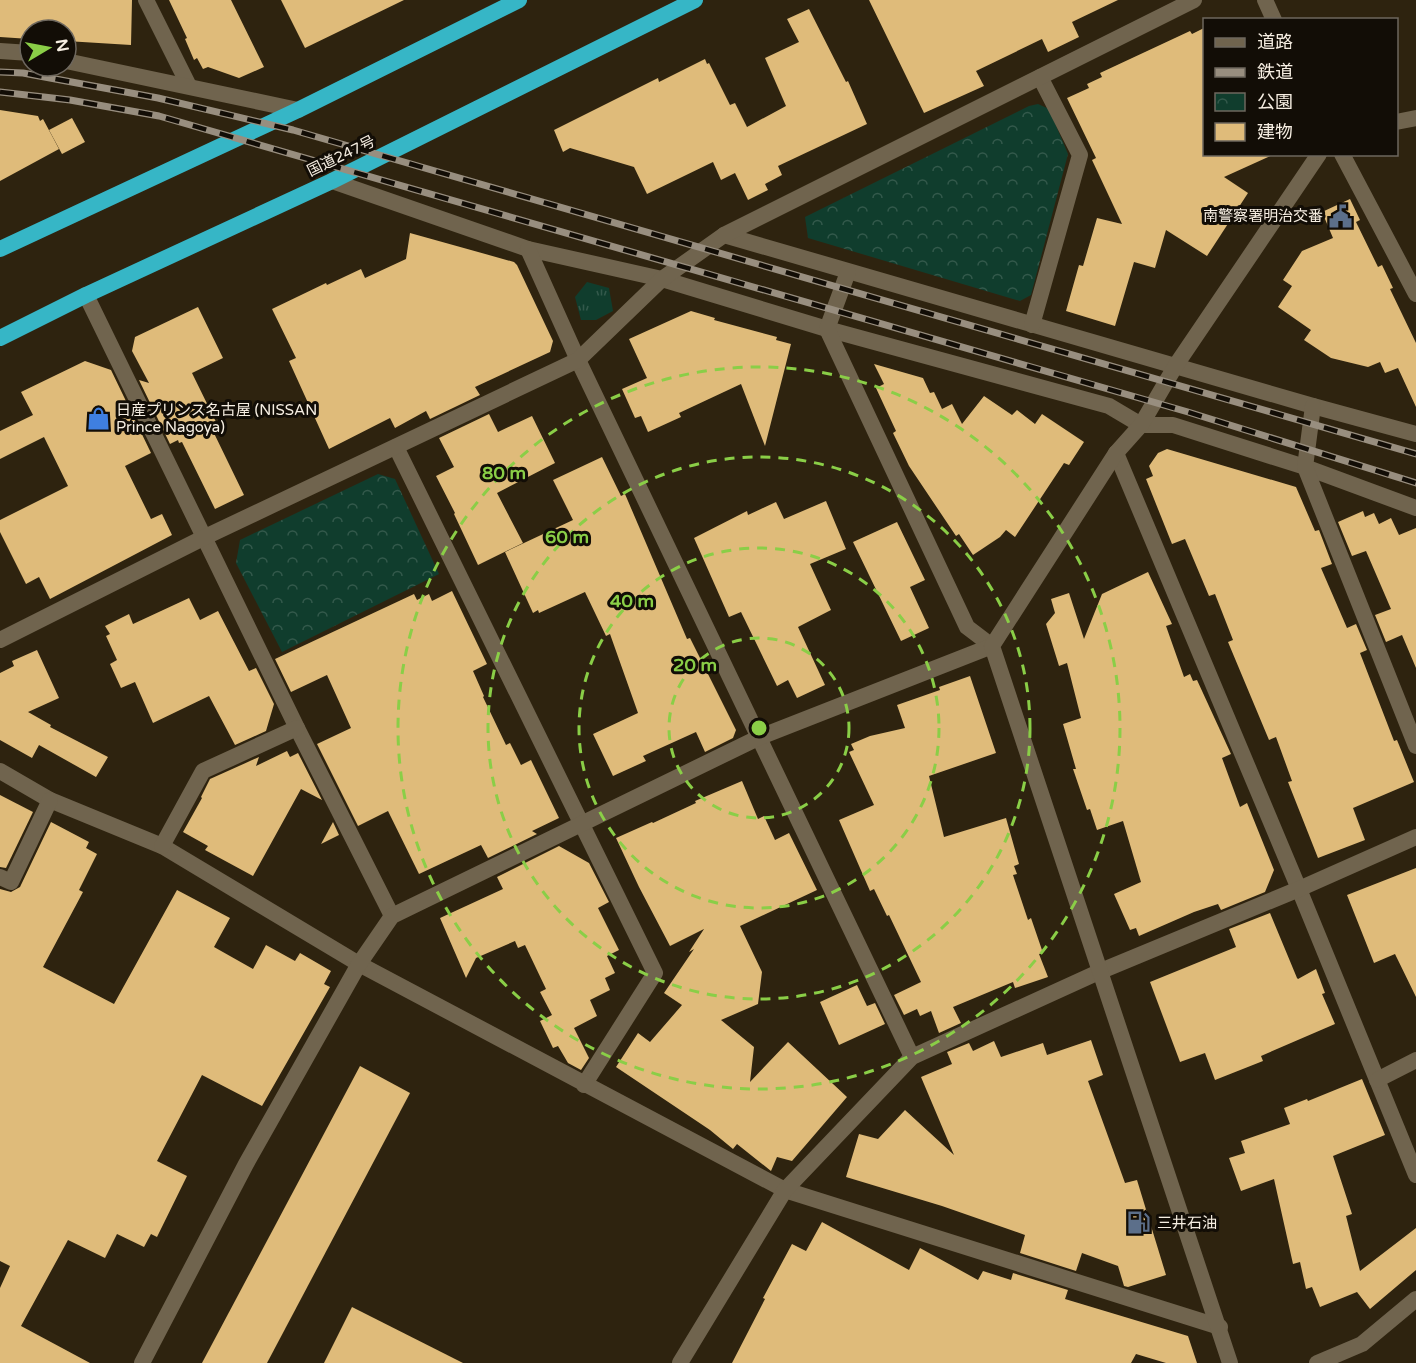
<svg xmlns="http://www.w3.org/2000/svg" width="1416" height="1363" viewBox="0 0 1416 1363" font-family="'Varela Round','Noto Sans JP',sans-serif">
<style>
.grass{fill:url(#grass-tufts)}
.park{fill:url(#park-crowns)}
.building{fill:#dfbb7a}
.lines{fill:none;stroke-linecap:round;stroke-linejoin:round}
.minor{stroke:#70644e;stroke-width:16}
.tertiary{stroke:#70644e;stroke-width:16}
.trunk{stroke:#36b6c6;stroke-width:16}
.rail-casing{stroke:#988e7f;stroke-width:7}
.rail{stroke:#120d06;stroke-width:4.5;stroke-dasharray:14;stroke-linecap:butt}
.ring{fill:none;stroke:#8ace47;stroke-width:3;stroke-dasharray:10 8}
.labels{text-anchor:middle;stroke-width:6;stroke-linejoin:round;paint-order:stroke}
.street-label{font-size:15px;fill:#f6eee2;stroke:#120d06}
.poi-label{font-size:15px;fill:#f6eee2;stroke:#120d06;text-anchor:start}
.centre{fill:#8ace47;stroke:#120d06;stroke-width:3}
.ring-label{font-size:18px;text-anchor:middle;font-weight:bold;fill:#8ace47;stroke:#120d06;stroke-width:6;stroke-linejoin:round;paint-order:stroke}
</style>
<defs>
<pattern id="grass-tufts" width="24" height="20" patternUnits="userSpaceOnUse" patternTransform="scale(1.5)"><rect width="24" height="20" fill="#103d2d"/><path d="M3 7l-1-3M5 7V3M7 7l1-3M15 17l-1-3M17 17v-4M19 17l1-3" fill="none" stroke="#33594b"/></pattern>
<pattern id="park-crowns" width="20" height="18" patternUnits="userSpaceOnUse" patternTransform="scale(1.5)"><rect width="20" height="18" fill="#103d2d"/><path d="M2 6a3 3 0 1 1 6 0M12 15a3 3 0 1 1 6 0" fill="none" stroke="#33594b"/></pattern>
</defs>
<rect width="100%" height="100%" fill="#2e230f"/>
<polygon class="grass" points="587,282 609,288 613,311 596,320 581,320 575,297"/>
<g class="park">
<polygon points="1038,104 1049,109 1068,154 1031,295 1020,301 808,238 805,217 1029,106"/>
<polygon points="378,474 395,479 439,574 282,652 236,563 240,540"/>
</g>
<g class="building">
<polygon points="0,0 132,0 131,45 66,41 66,30 30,30 30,39 0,37"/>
<polygon points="169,0 231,0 264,67 239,78 208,67 203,69 197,58 194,60 185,39 187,38"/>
<polygon points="281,0 404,0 305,48"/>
<polygon points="869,0 1118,0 1072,22 1079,37 1048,52 1042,39 976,71 984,86 924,113"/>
<polygon points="809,9 846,82 848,81 867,124 778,166 782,175 765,184 768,190 748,200 735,173 721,180 713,162 647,194 634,167 570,148 563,152 554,130 658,78 659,82 705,59 707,64 709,63 730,105 735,103 747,127 786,106 765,58 799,42 787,19"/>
<polygon points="1204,28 1204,154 1275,154 1224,177 1248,193 1207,256 1166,230 1155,268 1134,262 1115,326 1066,311 1079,265 1083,266 1097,218 1122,224 1092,160 1096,158 1067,98 1089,88 1087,84 1102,77 1100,73 1190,31 1192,34"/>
<polygon points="0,110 38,116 40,121 43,119 59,149 0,181"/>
<polygon points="72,118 85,142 62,154 49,130"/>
<polygon points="1350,199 1360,220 1356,222 1378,267 1382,265 1393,288 1390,289 1416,343 1416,407 1398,368 1385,373 1380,362 1368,367 1331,358 1304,340 1311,330 1278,307 1292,286 1283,280 1302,251 1333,238 1322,212"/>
<polygon points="410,233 514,262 517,265 553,341 550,352 475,387 480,395 430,419 426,411 395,428 390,418 329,449 289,361 296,358 272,309 326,283 327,285 361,269 365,278 406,259"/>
<polygon points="198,307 223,358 192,373 217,424 211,427 244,495 215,509 182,442 179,443 178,440 170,444 139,380 149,383 132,351 135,337"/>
<polygon points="691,311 715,318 714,320 777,337 776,340 791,344 765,446 741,384 679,413 681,417 648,432 641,416 635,418 622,389 647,378 629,339"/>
<polygon points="85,361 111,370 151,453 125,466 151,519 162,514 172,535 50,599 39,577 26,584 0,532 0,520 68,486 44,437 0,459 0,431 33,415 21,392"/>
<polygon points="874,364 923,378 930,393 934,392 942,409 952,404 962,424 984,396 1012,415 1017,410 1035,424 1042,414 1084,442 1069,465 1064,463 1015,537 1006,530 1000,537 973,555 959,534 956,536 909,466 893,433 896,431 876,388 884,384"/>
<polygon points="489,414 498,432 532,416 555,463 497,493 523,543 478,565 454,514 455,513 436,476 454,467 439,438"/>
<polygon points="1167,449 1296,487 1315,531 1319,530 1332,564 1321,568 1347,628 1356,624 1367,650 1360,653 1394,741 1397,740 1414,782 1353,808 1365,840 1318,858 1288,782 1292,781 1276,737 1269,740 1228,642 1233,640 1215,594 1209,596 1185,539 1172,544 1146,479 1153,476 1149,466 1158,453"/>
<polygon points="602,457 621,496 625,494 687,639 690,638 736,730 733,738 705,752 696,732 643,756 646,761 613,776 593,734 638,713 610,634 606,636 585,592 539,613 538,610 533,613 505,552 573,520 553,480"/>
<polygon points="826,501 846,549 810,564 831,610 798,627 825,685 797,698 788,680 777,686 741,612 729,617 694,538 747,511 748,515 776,502 784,519"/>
<polygon points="1363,511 1365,517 1374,513 1379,524 1391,518 1399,535 1416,528 1416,668 1402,635 1386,642 1375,615 1391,609 1366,551 1352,556 1338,522"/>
<polygon points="897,522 925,580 910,587 929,628 901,641 853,542"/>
<polygon points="1148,572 1172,624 1166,626 1184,677 1190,674 1193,681 1197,680 1231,754 1222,758 1240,807 1247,803 1274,870 1265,892 1221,910 1218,904 1194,912 1139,936 1136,928 1130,930 1114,894 1141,882 1123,821 1097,830 1090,809 1087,810 1073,769 1076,769 1063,724 1081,718 1067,663 1059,666 1046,624 1055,613 1051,599 1069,593 1084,639 1102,594"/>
<polygon points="452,591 487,664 473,671 484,696 483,697 506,745 510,743 521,765 531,760 559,818 532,831 537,834 488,858 481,845 419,874 388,811 358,826 317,744 351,728 327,675 291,692 275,659 414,594 417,600 429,594 432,601"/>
<polygon points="189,598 200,620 218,611 249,671 256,668 274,704 266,731 235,745 209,696 153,723 135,682 121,688 110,664 117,660 106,636 110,634 105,626 129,614 133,624"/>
<polygon points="37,650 59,698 28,712 51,725 50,727 108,757 96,777 39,745 32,758 0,740 0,673 14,666 12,661"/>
<polygon points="970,676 996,753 929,776 944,837 1006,818 1019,864 1014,866 1017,874 1013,875 1028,920 1031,918 1043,953 1039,954 1048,977 1015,988 1013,982 953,1007 961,1023 939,1033 931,1011 920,1016 917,1009 904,1015 894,995 921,982 889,915 887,916 874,889 870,891 839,820 874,805 849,752 854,750 851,744 870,736 905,728 897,705 940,690 939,687"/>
<polygon points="287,751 290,757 298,753 322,800 301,789 253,876 205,850 208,846 183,832 202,798 201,797 210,779 259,757 256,766"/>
<polygon points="742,781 758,819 764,816 775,840 789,833 817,890 740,926 762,972 758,1004 721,1020 754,1047 750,1082 788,1042 847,1097 792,1161 777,1157 771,1171 737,1144 733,1149 710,1130 616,1067 638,1033 650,1042 682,1005 664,993 694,949 689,952 704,929 670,946 639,887 616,838 652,822 653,823 696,803 695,801"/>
<polygon points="0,795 33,812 6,868 0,867"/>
<polygon points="51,822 89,842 86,848 97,854 79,890 83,892 43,967 114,1004 177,890 230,918 214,947 253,969 266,945 295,961 300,953 331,971 324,984 330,987 262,1106 202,1075 157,1161 187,1176 157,1237 151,1234 144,1247 117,1234 105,1258 68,1240 21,1326 90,1363 0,1363 0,1288 10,1266 0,1261 0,889 11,892 20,887"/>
<polygon points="333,822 339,835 321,844"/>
<polygon points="559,846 589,863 609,902 598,908 619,950 607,956 615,973 605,978 610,990 590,1000 597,1016 574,1028 589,1058 581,1070 568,1063 558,1046 553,1048 540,1021 552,1015 540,992 546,989 525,945 518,948 515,941 476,958 466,978 440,918 503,889 497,877"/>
<polygon points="1416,868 1416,997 1395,954 1374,963 1347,895"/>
<polygon points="1270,913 1297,978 1298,979 1316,969 1325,993 1322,994 1335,1024 1261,1056 1263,1061 1215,1080 1205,1053 1180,1062 1150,982 1236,947 1229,929"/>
<polygon points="857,985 867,1006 875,1003 885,1024 839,1045 820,1002"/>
<polygon points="1091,1040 1103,1075 1088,1081 1125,1183 1137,1180 1166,1275 1128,1287 1124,1286 1118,1266 1082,1253 1076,1271 1020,1253 1025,1235 942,1206 846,1177 859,1134 878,1139 905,1110 954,1155 921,1077 952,1064 947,1052 969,1043 973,1051 994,1041 1001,1057 1043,1043 1047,1055"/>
<polygon points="360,1066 410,1093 267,1363 202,1363"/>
<polygon points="1362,1079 1385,1135 1333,1156 1352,1214 1346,1216 1360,1271 1416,1228 1416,1270 1370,1309 1357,1292 1320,1307 1312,1287 1306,1289 1300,1262 1293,1264 1274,1179 1241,1191 1229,1158 1245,1153 1241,1141 1290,1124 1284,1108 1307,1099 1308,1101"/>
<polygon points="822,1222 909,1270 920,1248 978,1280 983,1271 1011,1280 1013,1273 1068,1290 1065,1299 1188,1336 1197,1363 1166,1363 1136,1354 1131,1363 732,1363 765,1299 763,1298 792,1244 806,1251"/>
<polygon points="352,1307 463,1363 324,1363"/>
</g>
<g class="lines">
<g class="minor">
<polyline points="146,0 189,86"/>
<polyline points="0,51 30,53"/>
<polyline points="66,61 298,110"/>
<polyline points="332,181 528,249 662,279 827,329 1109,406 1141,425 1173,425 1305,467 1416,508"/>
<polyline points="724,235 1313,406 1416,434"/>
<polyline points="528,249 578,360 912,1057"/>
<polyline points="848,272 827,329 967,627 992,646"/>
<polyline points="86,295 297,728 392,916"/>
<polyline points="1032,325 1080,155 1040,77"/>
<polyline points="1313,406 1305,467 1416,746"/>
<polyline points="396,447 655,973 584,1085"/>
<polyline points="1116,453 1299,889 1416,1175"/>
<polyline points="0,640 203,538 578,360 662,279 724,235 1194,0"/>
<polyline points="0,771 50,800 162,846 359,964 785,1190 1220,1327"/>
<polyline points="162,846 203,771 297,728"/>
<polyline points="0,877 11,882 50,800"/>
<polyline points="1377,1080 1416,1060"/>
<polyline points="142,1363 246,1164 359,964 392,916 760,737 992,646"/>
<polyline points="680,1363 785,1190 912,1057 1101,971 1299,889 1416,837"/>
<polyline points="1317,1363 1362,1344 1416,1299"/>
</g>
<g class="tertiary">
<polyline points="1265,0 1274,20"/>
<polyline points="1396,122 1416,118"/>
<polyline points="1342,154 1416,294"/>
<polyline points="1230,1363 992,646 1116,453 1141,425 1176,365 1319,154"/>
</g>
<g class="trunk">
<polyline points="0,249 298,110 519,0"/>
<polyline points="0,338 86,295 332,181 695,0"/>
</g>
<defs>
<g id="rail">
<polyline points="0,72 23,73 158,98 293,130 1416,454"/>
<polyline points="0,92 70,100 159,116 1188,412 1416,483"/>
</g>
</defs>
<use href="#rail" class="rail-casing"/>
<use href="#rail" class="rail"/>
</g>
<g class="ring">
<circle cx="759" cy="728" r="90"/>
<circle cx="759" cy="728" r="180"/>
<circle cx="759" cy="728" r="271"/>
<circle cx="759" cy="728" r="361"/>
</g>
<defs>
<symbol id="civic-bare" viewBox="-9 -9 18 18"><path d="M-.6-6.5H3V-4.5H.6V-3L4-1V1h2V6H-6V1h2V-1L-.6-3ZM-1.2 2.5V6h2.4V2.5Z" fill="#5c6f8a" stroke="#120d06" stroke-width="2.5" paint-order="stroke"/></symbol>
<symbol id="shop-bare" viewBox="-9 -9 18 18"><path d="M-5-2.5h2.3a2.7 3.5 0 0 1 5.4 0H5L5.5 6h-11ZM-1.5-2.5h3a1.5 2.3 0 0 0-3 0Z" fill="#3f7fe0" stroke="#120d06" stroke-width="2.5" paint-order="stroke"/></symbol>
<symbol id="fuel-bare" viewBox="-9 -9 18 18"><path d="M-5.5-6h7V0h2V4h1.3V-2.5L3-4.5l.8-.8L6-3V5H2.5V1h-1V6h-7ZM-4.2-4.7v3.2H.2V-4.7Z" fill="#5c6f8a" stroke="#120d06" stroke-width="2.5" paint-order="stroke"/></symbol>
</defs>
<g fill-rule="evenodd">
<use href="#civic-bare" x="1324" y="200" width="33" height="33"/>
<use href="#shop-bare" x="82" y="402" width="33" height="33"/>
<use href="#fuel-bare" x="1122" y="1206" width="33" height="33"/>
</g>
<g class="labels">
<g class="street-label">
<text transform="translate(341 156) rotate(-26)" y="5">国道247号</text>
</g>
<g class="poi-label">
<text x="1323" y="221" text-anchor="end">南警察署明治交番</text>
<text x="116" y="415">日産プリンス名古屋 (NISSAN<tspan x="116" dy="17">Prince Nagoya)</tspan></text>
<text x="1157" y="1228">三井石油</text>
</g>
</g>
<circle cx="759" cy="728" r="9" class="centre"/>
<g class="ring-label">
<text x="504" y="479">80 m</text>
<text x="567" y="543">60 m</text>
<text x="632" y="607">40 m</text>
<text x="695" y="671">20 m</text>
</g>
<rect x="1203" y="18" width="195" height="138" fill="#120d06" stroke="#6d675e" stroke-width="1.5"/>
<rect x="1215" y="38" width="30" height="9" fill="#70644e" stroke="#6d675e" stroke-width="1.5"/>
<text x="1257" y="48" font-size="18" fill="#f6eee2">道路</text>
<rect x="1215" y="68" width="30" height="9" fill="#988e7f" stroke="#6d675e" stroke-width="1.5"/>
<text x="1257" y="78" font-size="18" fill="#f6eee2">鉄道</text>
<rect x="1215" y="93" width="30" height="18" fill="url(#park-crowns)" stroke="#6d675e" stroke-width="1.5"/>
<text x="1257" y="108" font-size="18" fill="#f6eee2">公園</text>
<rect x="1215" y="123" width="30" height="18" fill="#dfbb7a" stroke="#6d675e" stroke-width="1.5"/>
<text x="1257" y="138" font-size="18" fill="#f6eee2">建物</text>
<g transform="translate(48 48) rotate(80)"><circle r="28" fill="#120d06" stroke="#6d675e" stroke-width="1.5"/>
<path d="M0-4.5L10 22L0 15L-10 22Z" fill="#8ace47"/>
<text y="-9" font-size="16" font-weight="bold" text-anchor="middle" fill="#f6eee2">N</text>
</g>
</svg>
